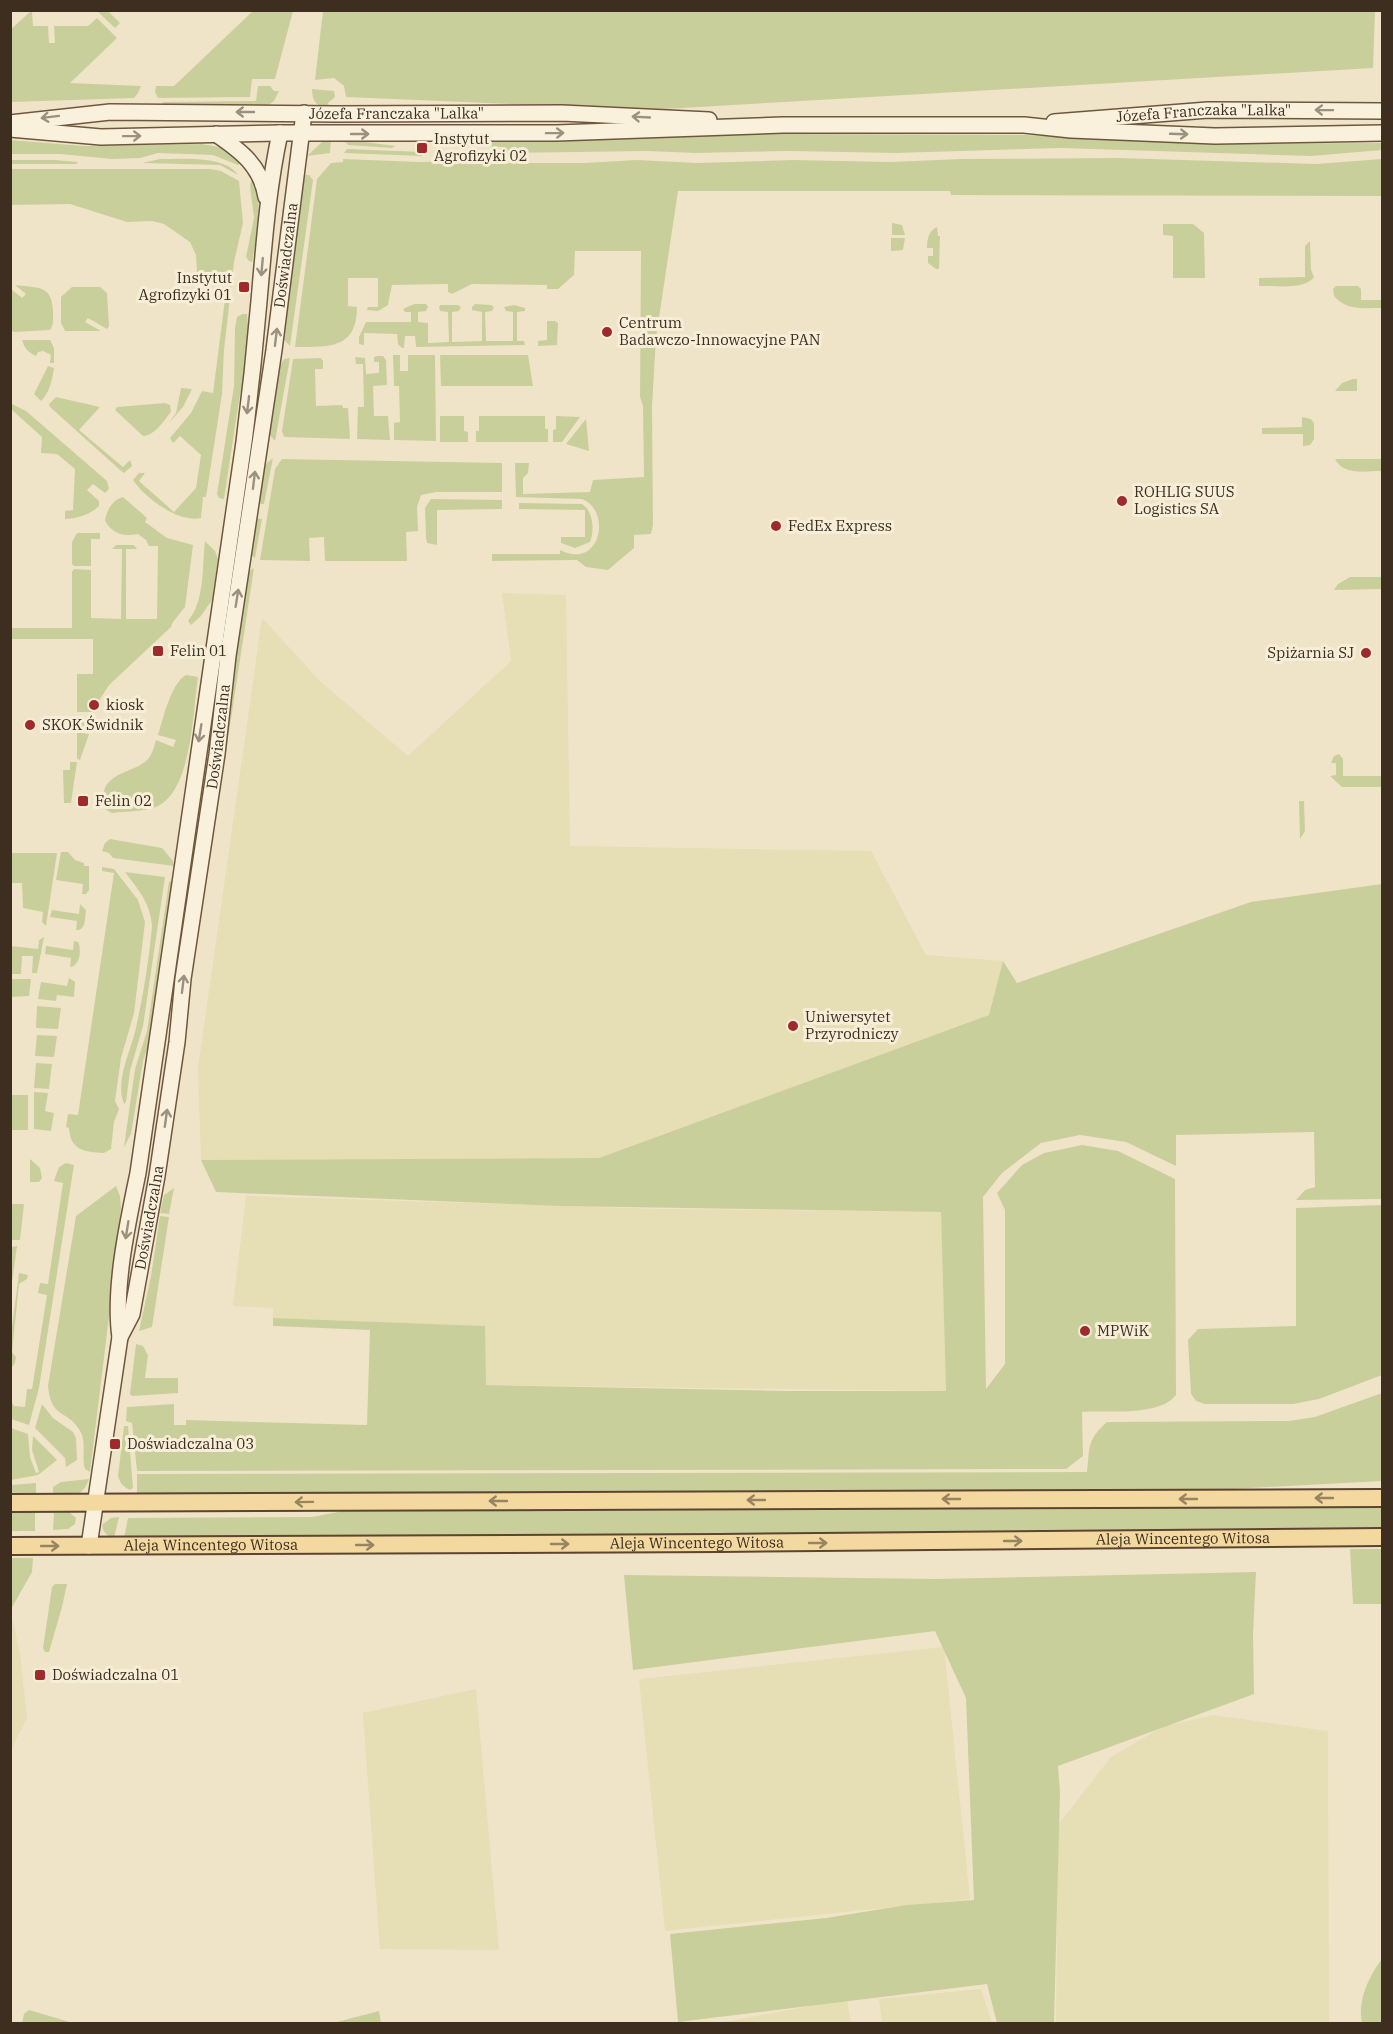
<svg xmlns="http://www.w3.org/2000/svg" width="1393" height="2034" viewBox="0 0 1393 2034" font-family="'IBM Plex Serif',serif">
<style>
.farmland{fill:#e6deb5}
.green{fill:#c9cf9b}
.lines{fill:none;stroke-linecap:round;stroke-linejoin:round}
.secondary-casing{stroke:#6f573f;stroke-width:18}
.primary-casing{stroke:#5b4430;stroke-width:20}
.secondary{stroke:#faf1dc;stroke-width:15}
.primary{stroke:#f3d9a0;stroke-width:16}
.oneway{stroke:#9c907e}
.oneway2{stroke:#988460}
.poi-dot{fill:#9e2a2b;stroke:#f7eed8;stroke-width:2}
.labels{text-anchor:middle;stroke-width:6;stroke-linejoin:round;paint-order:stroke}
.street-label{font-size:15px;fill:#3d2e20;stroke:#f7eed8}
.poi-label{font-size:15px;fill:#3d2e20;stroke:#f7eed8;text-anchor:start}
</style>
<rect width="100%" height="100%" fill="#f0e4c8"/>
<g class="farmland">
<polygon points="502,593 566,595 570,846 871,851 926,955 1003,961 989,1015 599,1158 201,1160 198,1068 262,618 321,682 408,756 511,661"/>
<polygon points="246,1196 661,1209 941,1212 946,1391 485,1385 484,1326 273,1318 273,1308 233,1306"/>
<polygon points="11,1622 13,1622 20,1654 27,1718 11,1750"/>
<polygon points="944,1647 970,1899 665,1931 639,1679"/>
<polygon points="476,1689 499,1950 380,1949 363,1713"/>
<polygon points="1213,1715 1328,1731 1329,2023 1056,2024 1058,1825 1111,1757 1162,1727"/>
<polygon points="981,1989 992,2023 882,2023 879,1999"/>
<polygon points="847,1999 851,2023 714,2024"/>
</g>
<g class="green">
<polygon points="97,11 108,11 120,23 115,28"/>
<polygon points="253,11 293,11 275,79 252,79 250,97 158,98 155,92 156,86 174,86"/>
<polygon points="323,11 1375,11 1373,68 647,110 346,97 344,86 334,78 315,80"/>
<polygon points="30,12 32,12 33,26 48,26 49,43 55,43 54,26 88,26 97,18 117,38 70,83 141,86 138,93 134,98 11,102 11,29"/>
<polygon points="258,86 270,86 274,91 279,91 274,101 266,107 166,106 162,102 256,101"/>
<path d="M312 89 334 91 335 97 328 103 329 107C317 107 312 102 312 89Z"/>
<polygon points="783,134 1025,135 1200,144 1382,143 1382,150 1311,156 1061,148 896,153 789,151 696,153 647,151 504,153 503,147 453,145 478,139"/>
<polygon points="331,139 330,153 307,156 322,142"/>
<polygon points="343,139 395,146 392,148 348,145"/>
<polygon points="10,140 84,146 201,144 226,148 243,160 238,165 213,155 158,153 140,158 112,159 60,154 11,154"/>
<polygon points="347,149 422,152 422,156 344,153"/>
<polygon points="435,152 494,152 495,154 435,156"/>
<path d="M1118 158 1316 164 1382 159V196L951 195 950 191H678L656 338 652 406 653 525 651 534 634 535V548L608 570 586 567 577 560 492 561V554H560V550C601 571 612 510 582 499L516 497 515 463H529L528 473 523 478V494L590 492 593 480 644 477 643 406 640 397 641 251H575L574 275 558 289H547V285L472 284 452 294 448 292V284L392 285 388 305 378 311 367 310 368 307H378V278H348V306L357 307C357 349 329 347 295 347L317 179 331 163 343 162V159L419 162 495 160 496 163H584L637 160 697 163 793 160 891 162 961 159Z"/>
<path d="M160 159C180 159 226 155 238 175L220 165 142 163Z"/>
<polygon points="11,160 55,160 78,162 76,164 11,164"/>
<path d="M10 169H210L221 171 239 181 243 223 234 262 224 350 222 394 206 497H203L201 518C178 523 145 498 133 480L139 473H145L139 481 174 512 196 488 201 455 180 436 173 443 170 438 191 413 202 391 213 393 228 276 197 272 196 255 190 242 164 224 152 221 127 222 70 204 11 205Z"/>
<path d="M253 174C263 205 258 231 252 262L249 261 246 257 254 218 250 186Z"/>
<polygon points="304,175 309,175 313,180 290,346 285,341 283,337"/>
<polygon points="892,223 902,225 905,235 892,235"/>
<polygon points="1163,224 1193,224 1204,233 1205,278 1173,278 1173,236 1163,235"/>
<path d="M937 227 938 236H940L939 269H936L928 263V256H933V248H927C927 239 929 230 937 227Z"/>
<polygon points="891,238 905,238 903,250 891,251"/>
<path d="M1310 241 1311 270 1314 277C1304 291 1274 285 1259 286V278L1305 277V246Z"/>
<path d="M15 285C37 288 52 284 53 311 53 319 54 324 50 330L14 332 11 330V289L22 298 26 294Z"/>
<path d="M1336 286H1358L1361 289V300H1382V308C1365 308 1346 311 1334 296L1333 289Z"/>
<polygon points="72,287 100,287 107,293 109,326 107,329 88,318 85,322 101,331 65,331 61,323 61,297"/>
<polygon points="414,304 426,304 428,307 426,311 418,312 418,322 428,323 428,343 449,342 448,312 440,311 439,307 440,305 458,305 461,307 459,311 452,312 452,342 482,341 482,312 472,310 472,307 475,304 491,305 494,307 492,311 485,312 486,341 513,341 513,312 506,311 504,307 514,305 525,308 525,311 517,312 517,341 524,341 525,345 416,347 415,336 405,336 404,348 402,348 398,344 397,334 364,333 364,345 359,344 359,337 366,322 411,322 411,312 405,312 403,309"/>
<polygon points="242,314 247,314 250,351 239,400 224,499 219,498 217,494 234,386 235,328 237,317"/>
<polygon points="547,321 555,321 558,323 557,345 538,346 538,341 547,340"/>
<path d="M22 340H50L54 348V363H50L51 355 43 351 38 352 36 356C29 353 24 348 22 340Z"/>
<polygon points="393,355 400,355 400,371 408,371 408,355 435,355 436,441 394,440 394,423 400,422 399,386 394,386"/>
<polygon points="440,355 528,355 533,386 441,386"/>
<polygon points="377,356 383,356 386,360 387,385 373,386 374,416 388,416 390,440 357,439 358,407 364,407 363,364 356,364 355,357 365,358 366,374 379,373 379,362 374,362 374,357"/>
<polygon points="290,358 275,441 268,433 267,426 280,366 284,359"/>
<polygon points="321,358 323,361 323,369 315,369 316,406 342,405 343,408 348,408 350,439 284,437 282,431 293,359"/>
<path d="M48 366 54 368C52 380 50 392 41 401L34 394Z"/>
<polygon points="1353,379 1357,379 1357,391 1335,391 1342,383"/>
<polygon points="181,388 192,389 183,407 168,424 176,413"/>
<polygon points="56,397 100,407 79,430 123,467 130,460 132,466 124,473 120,470 50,407 49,404"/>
<path d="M10 403 26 411 107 481 109 489 105 493 93 484 87 490 99 501V506C91 514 77 519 65 519V511L73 510 75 469 57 454 41 453 42 437 11 409Z"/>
<path d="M165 403 170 405 171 412C163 421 156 435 143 436L115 410 117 407Z"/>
<polygon points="440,416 464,416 464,431 468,432 468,442 440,442"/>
<polygon points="479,416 545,416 545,429 548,429 548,442 476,442 476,431 479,431"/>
<polygon points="556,416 580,417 562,442 553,442 553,430 556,429"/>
<polygon points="1302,417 1311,419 1314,423 1314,439 1310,445 1303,446 1303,434 1262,434 1262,428 1302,427"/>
<polygon points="586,419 589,451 566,444"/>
<polygon points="273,458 264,504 256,504 262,467"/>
<polygon points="282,459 502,463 502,492 436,492 421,495 417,507 418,531 406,532 407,561 325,561 324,537 309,538 310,561 260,560 275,469"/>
<path d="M1335 459H1382V471C1367 471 1343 476 1335 459Z"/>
<path d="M123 497 147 518 145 522 167 538 193 545 185 607 173 622 171 627 109 685 98 702 92 701 90 707 95 709 94 712H77V674H93V639H11V628H72V572L74 569 91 570V618L121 619 122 549H112L116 545H134L137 549H126V619H157L158 546H149L146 540 138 534C123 537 113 534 105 521 106 511 113 499 123 497Z"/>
<polygon points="431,499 502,500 502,509 437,510 437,545 427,543 426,538 425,508"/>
<path d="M519 503 582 504C593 511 595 530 590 542L575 548 561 543V537H585V510L519 509Z"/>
<polygon points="255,518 262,519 255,558 249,554"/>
<polygon points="77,533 100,533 100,539 91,539 91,566 74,566 72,564 72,542"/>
<path d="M205 541 215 551 218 559 212 600 201 616 191 625 188 621C205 601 202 567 205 541Z"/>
<polygon points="254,568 219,798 213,826 246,573"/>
<polygon points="1350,577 1382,577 1382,589 1334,590 1338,584"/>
<path d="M186 675 198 677C193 711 192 789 158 806 146 812 126 811 112 813 105 810 103 807 103 799 103 772 131 774 146 761 152 756 154 747 156 740L173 747 176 740 158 735C163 719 171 683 186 675Z"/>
<polygon points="77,719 92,719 91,721 85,721 82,733 89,734 80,760 77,759"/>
<polygon points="1339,754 1343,759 1343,776 1382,776 1382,787 1342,787 1330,776 1336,775 1336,763 1331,763 1334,756"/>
<polygon points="70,762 77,762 71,803 64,803 63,770 70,770"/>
<polygon points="1299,801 1304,801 1305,831 1300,839"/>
<polygon points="110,839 162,848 173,861 174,866 113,858 109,853 102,851 105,843"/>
<polygon points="61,852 68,852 75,860 84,863 84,866 89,866 89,890 86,894 82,894 83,884 56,880"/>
<polygon points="11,853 57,853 46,926 42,922 43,912 23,908 22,883 11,883"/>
<path d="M102 867 114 869 138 900 145 922 134 1013 121 1058 115 1101 119 1109 114 1122 111 1149 104 1153C84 1152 70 1150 69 1128L66 1127 68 1114 78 1115 114 873 102 871Z"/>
<path d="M125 872 165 877 143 1026 130 1071 126 1102 124 1104C114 1078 133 1048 137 1023 144 991 149 959 152 927 151 904 138 889 125 872Z"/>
<polygon points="175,879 154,1027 143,1061 131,1134 124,1147 135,1069 147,1031 169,882"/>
<path d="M1382 884V1199L1296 1200 1305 1190 1315 1187 1314 1132 1176 1135V1166L1126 1142 1080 1135 1041 1143 1002 1173 983 1197 986 1389 1005 1364V1210L997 1193 1022 1165 1044 1153 1082 1145 1118 1151 1175 1179 1176 1395C1159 1417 1107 1410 1082 1412L1083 1456 1066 1469 137 1471 132 1423 126 1421 127 1407 174 1404V1425H186V1420L367 1425 370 1330 273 1326V1318L485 1326 486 1385 783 1391H946L941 1212 560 1206 216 1192 201 1160 599 1158 989 1015 1003 961 1017 983 1251 902Z"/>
<path d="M80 904 86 910C85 918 86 931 76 930L77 921 50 917 52 910 79 914Z"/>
<polygon points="44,937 37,973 32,973 33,956 22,956 21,974 11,974 11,946 38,949 39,940"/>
<path d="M74 941 78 942C82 950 80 966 70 967L71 958 45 954 46 946 73 950Z"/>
<polygon points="69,978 75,982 74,997 57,995 56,1001 38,999 41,982 67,986"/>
<polygon points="11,979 31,979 29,996 11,997"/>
<polygon points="37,1006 61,1008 58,1029 36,1028"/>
<polygon points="37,1035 57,1036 54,1057 35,1056"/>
<polygon points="36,1063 52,1064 49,1089 34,1088"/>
<polygon points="34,1092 48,1093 45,1111 54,1113 51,1131 34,1129"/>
<rect x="11" y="1095" width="17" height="35"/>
<polygon points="30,1159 40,1168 42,1178 39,1182 30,1182"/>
<polygon points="66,1163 74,1165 39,1388 29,1425 11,1419 11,1401 14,1406 25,1407 27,1389 32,1389 47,1295 38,1293 40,1283 48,1284 63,1183 54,1181 59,1167"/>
<path d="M116 1186 120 1196 121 1207 113 1284 90 1472 85 1469C81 1457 87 1442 80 1431 68 1409 51 1420 48 1386L76 1216Z"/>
<polygon points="174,1188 169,1214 160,1213 164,1195"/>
<polygon points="11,1204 24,1204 20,1240 11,1240"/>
<polygon points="1382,1205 1382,1375 1319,1399 1293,1404 1205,1404 1196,1401 1191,1394 1188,1340 1198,1329 1296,1326 1296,1208"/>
<polygon points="160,1216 169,1217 152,1327 139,1331 151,1276"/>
<polygon points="17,1246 11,1290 11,1247"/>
<polygon points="19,1273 28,1275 27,1279 19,1284 12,1352 16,1357 15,1363 11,1369 11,1335"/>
<polygon points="136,1344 143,1346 148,1355 145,1378 178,1378 178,1393 132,1396 130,1394"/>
<path d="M1382 1393V1481L1213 1490 242 1495 137 1494V1474L1087 1472C1090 1446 1087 1440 1107 1422L1289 1421 1315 1417Z"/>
<polygon points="42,1404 53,1418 73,1432 76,1438 77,1460 66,1467 65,1458 35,1428"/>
<path d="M124 1426H128L133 1488 130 1490C123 1487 120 1483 118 1476Z"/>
<polygon points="11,1428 28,1434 30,1457 36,1473 39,1472 32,1450 33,1436 57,1460 38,1475 11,1480"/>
<path d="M89 1479C82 1499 71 1495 53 1496V1487L61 1482Z"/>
<polygon points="36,1483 36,1496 11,1496 11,1485"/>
<polygon points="1382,1505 1382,1529 1262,1529 1091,1534 124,1538 128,1518 312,1517 359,1508 1125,1508"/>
<rect x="11" y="1512" width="24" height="19"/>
<polygon points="69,1512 76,1518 75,1524 68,1529 53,1530 54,1513"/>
<path d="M119 1517 114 1538C107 1536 101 1531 103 1524L111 1518Z"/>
<polygon points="1350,1549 1382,1549 1382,1604 1353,1604"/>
<polygon points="11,1558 33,1558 32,1572 11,1609"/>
<polygon points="1256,1572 1253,1634 1254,1694 1058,1766 1060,1792 1054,2023 997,2023 987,1984 678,2022 670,1934 826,1918 907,1905 974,1900 966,1698 935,1631 633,1670 624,1575 935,1579"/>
<polygon points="55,1584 67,1584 62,1607 49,1652 45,1652 43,1648 52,1587"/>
<path d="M1382 1959V2023H1362C1357 2001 1369 1976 1382 1959Z"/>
<polygon points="29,2010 73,2023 22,2023 24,2014"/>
<polygon points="379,2011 381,2023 333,2023"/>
</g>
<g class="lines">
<defs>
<g id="secondary">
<path id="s1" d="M1054 122 1208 110 1382 111"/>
<path id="s2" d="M10 123 110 112 336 114 562 113 709 120"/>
<polyline points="10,129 101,137 280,133 556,133 783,125 1024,125 1071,130 1215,136 1382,133"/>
<path d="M216 134C241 151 261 166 266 197"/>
<path id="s3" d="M120 1337 132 1314 157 1176 177 1042 183 979 217 754 228 656 274 350 304 113"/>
<path d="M89 1546 120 1337C113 1289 128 1221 138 1173L244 442C250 395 255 348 259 301 264 244 268 188 280 133"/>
</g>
<g id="primary">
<polyline points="10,1503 1382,1498"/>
<path id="s4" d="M10 1546 720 1543 1382 1537"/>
</g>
</defs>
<use href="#secondary" class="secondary-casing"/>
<use href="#primary" class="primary-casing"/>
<use href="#secondary" class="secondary"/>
<use href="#primary" class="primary"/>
</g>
<defs><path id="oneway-shaft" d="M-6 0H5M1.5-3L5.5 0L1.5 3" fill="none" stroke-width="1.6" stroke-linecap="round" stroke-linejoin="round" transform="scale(1.5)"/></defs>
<g class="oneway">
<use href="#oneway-shaft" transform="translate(1324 110) rotate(-179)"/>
<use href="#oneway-shaft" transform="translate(245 112) rotate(-180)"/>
<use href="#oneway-shaft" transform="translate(50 117) rotate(173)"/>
<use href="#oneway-shaft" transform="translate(641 117) rotate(-177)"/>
<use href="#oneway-shaft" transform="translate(555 133) rotate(-1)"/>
<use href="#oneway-shaft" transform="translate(360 134)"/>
<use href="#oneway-shaft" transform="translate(1179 134) rotate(2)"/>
<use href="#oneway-shaft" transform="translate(132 136) rotate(-1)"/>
<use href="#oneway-shaft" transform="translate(262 267) rotate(95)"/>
<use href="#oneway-shaft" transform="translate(276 337) rotate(-83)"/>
<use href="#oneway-shaft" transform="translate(248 405) rotate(97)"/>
<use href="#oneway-shaft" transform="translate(254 480) rotate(-83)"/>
<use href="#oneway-shaft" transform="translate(237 598) rotate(-81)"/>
<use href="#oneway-shaft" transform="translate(200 733) rotate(99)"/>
<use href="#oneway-shaft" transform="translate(183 984) rotate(-83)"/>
<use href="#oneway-shaft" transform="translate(166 1118) rotate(-82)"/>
<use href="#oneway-shaft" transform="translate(127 1230) rotate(99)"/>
</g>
<g class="oneway2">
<use href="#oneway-shaft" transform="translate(1324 1498) rotate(180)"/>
<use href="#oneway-shaft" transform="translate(951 1499) rotate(180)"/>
<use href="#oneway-shaft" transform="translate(1188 1499) rotate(180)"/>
<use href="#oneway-shaft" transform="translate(756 1500) rotate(180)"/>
<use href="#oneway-shaft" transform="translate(498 1501) rotate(180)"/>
<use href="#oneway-shaft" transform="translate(304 1502) rotate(179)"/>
<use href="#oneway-shaft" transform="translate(1013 1541)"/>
<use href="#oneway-shaft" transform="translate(818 1543)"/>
<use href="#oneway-shaft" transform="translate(560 1544)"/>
<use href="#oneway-shaft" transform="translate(365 1545)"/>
<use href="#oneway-shaft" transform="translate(50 1546)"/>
</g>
<g class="poi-dot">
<rect x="416" y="142" width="12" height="12" rx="3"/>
<rect x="238" y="281" width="12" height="12" rx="3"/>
<circle cx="607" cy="332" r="6"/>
<circle cx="1122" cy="501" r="6"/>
<circle cx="776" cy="526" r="6"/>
<rect x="152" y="645" width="12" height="12" rx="3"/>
<circle cx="1366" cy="653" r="6"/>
<circle cx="94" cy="705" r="6"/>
<circle cx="30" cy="725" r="6"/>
<rect x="77" y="795" width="12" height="12" rx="3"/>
<circle cx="793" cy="1026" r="6"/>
<circle cx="1085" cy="1331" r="6"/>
<rect x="109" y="1438" width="12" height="12" rx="3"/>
<rect x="34" y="1669" width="12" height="12" rx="3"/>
</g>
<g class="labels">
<g class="street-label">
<text dy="5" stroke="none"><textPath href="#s2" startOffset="387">Józefa Franczaka "Lalka"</textPath></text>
<text dy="5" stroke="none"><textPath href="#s1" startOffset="150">Józefa Franczaka "Lalka"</textPath></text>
<text dy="5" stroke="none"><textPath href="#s3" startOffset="1096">Doświadczalna</textPath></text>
<text dy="5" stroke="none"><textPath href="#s3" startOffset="610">Doświadczalna</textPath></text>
<text dy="5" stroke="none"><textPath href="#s3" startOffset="124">Doświadczalna</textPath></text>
<text dy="5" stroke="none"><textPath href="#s4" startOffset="1173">Aleja Wincentego Witosa</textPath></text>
<text dy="5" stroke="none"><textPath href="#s4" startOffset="687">Aleja Wincentego Witosa</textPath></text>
<text dy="5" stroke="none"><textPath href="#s4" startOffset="201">Aleja Wincentego Witosa</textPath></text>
</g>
<g class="poi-label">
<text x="434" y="144">Instytut<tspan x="434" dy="17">Agrofizyki 02</tspan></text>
<text x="232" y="283" text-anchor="end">Instytut<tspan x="232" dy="17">Agrofizyki 01</tspan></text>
<text x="619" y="328">Centrum<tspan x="619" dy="17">Badawczo-Innowacyjne PAN</tspan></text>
<text x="1134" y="497">ROHLIG SUUS<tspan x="1134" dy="17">Logistics SA</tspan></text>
<text x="788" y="531">FedEx Express</text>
<text x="170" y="656">Felin 01</text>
<text x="1354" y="658" text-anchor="end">Spiżarnia SJ</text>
<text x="106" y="710">kiosk</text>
<text x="42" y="730">SKOK Świdnik</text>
<text x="95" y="806">Felin 02</text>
<text x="805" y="1022">Uniwersytet<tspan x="805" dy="17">Przyrodniczy</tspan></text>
<text x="1097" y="1336">MPWiK</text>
<text x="127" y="1449">Doświadczalna 03</text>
<text x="52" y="1680">Doświadczalna 01</text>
</g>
</g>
<rect width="1393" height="2034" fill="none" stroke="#3d2e20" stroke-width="24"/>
</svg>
